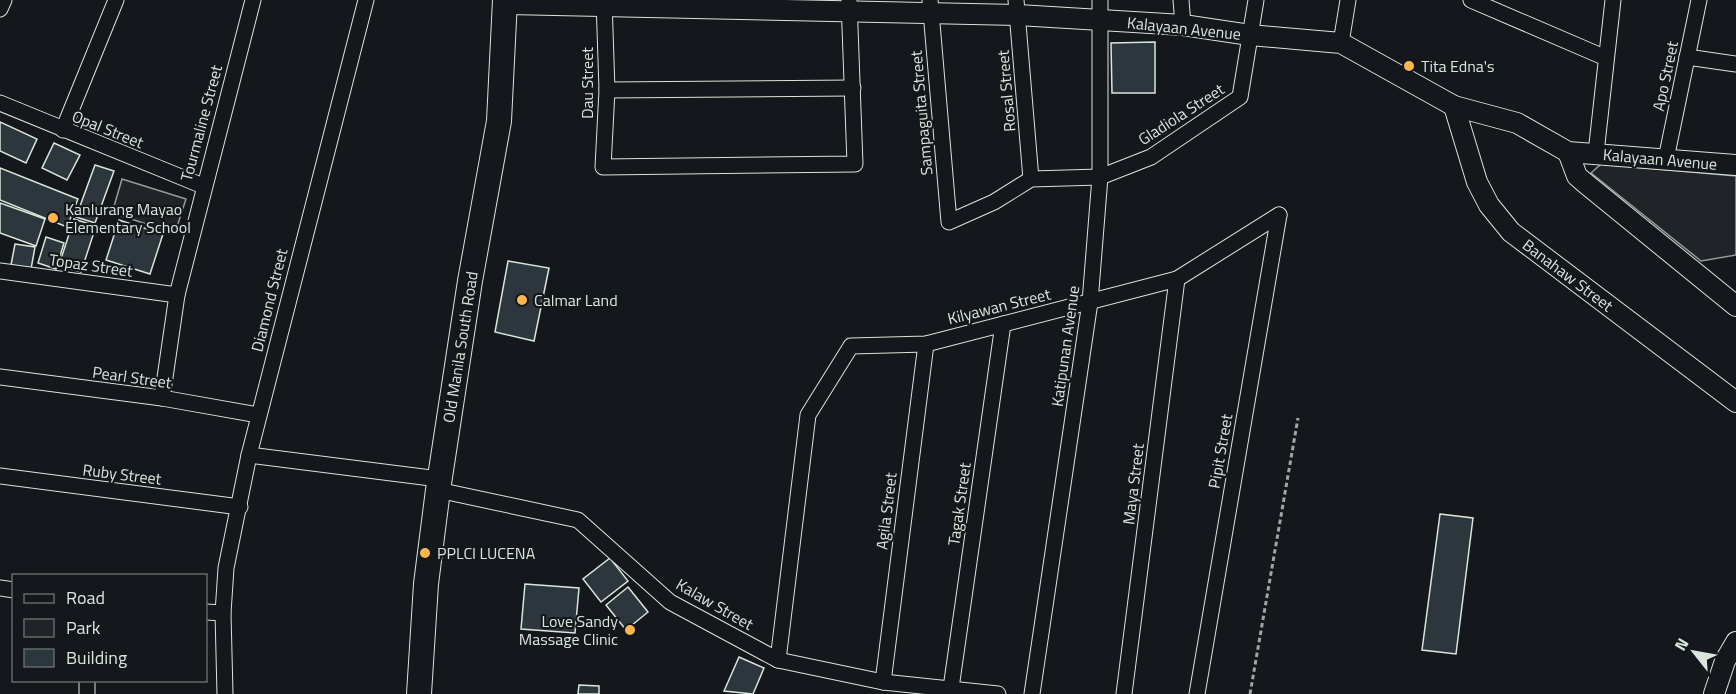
<svg xmlns="http://www.w3.org/2000/svg" width="1736" height="694" viewBox="0 0 1736 694" font-family="'Titillium Web',sans-serif">
<style>
.green{fill:#202428;stroke:#939e99;stroke-width:1.5}
.building{fill:#2c363c;stroke:#d8e6dc;stroke-width:1.5}
.lines{fill:none;stroke-linecap:round;stroke-linejoin:round}
.minor-casing{stroke:#d8e6dc;stroke-width:17}
.tertiary-casing{stroke:#d8e6dc;stroke-width:22}
.primary-casing{stroke:#d8e6dc;stroke-width:26}
.path{stroke:#9da8a2;stroke-width:3;stroke-dasharray:4.5 3;stroke-linecap:butt}
.minor{stroke:#14181c;stroke-width:15}
.tertiary{stroke:#14181c;stroke-width:20}
.primary{stroke:#14181c;stroke-width:24}
.poi-dot{fill:#ffb74d;stroke:#14181c;stroke-width:2}
.labels{text-anchor:middle;stroke-width:4.5;stroke-linejoin:round;paint-order:stroke}
.street-label{font-size:16px;fill:#d8e6dc;stroke:#14181c}
.poi-label{font-size:16px;fill:#d8e6dc;stroke:#14181c;text-anchor:start}
</style>
<rect width="100%" height="100%" fill="#14181c"/>
<g class="green">
<polygon points="1601,164 1736,176 1736,255 1701,261 1591,173"/>
<polygon points="122,179 186,199 175,233 112,213"/>
</g>
<g class="building">
<polygon points="1155,42 1155,93 1112,93 1111,43"/>
<polygon points="0,122 37,139 26,163 0,151"/>
<polygon points="54,143 80,155 67,180 42,168"/>
<polygon points="95,165 114,171 95,223 76,217"/>
<polygon points="0,168 78,199 67,227 0,200"/>
<polygon points="0,203 45,219 36,246 0,233"/>
<polygon points="74,219 96,226 81,272 59,265"/>
<polygon points="119,220 163,234 150,274 106,260"/>
<polygon points="46,237 64,243 56,269 38,263"/>
<polygon points="15,244 35,247 31,269 11,265"/>
<polygon points="508,261 549,268 534,341 495,332"/>
<polygon points="1440,514 1473,518 1456,654 1422,650"/>
<polygon points="610,558 628,581 601,602 583,579"/>
<polygon points="525,584 579,588 575,633 521,629"/>
<polygon points="628,587 648,612 626,630 606,605"/>
<polygon points="739,657 764,668 753,694 724,691"/>
<polygon points="579,685 599,686 599,694 578,694"/>
</g>
<g class="lines">
<defs>
<g id="minor">
<polyline points="604,0 607,90 603,167 855,164 849,0"/>
<polyline points="930,0 949,222 994,202 1031,179 1100,177 1151,157 1240,97 1256,0"/>
<polyline points="1016,0 1031,179"/>
<polyline points="1181,0 1183,25"/>
<polyline points="1471,0 1606,58"/>
<polyline points="0,9 4,0"/>
<polyline points="1341,43 1348,0"/>
<polyline points="1687,57 1736,64"/>
<polyline points="607,90 853,88"/>
<polyline points="0,103 203,186"/>
<polyline points="63,130 116,0"/>
<polyline points="1596,153 1613,0"/>
<polyline points="1666,159 1699,0"/>
<polyline points="0,271 177,295"/>
<polyline points="0,377 162,398 258,415"/>
<polyline points="162,398 177,295 253,0"/>
<polyline points="249,455 439,479"/>
<polyline points="0,476 240,507"/>
<polyline points="438,490 578,520 670,602 778,660 883,682 998,694"/>
<polyline points="0,588 14,590"/>
<polyline points="206,612 223,613"/>
<polyline points="778,660 808,415 851,346 926,344 1177,279 1279,215"/>
<polyline points="883,682 926,344"/>
<polyline points="951,688 1003,324"/>
<polyline points="87,694 87,680"/>
<polyline points="225,694 223,613 226,568 249,455 366,0"/>
<polyline points="1032,694 1090,302 1100,177 1100,0"/>
<polyline points="1124,694 1177,279"/>
<polyline points="1197,694 1279,215"/>
</g>
<g id="tertiary">
<polyline points="505,4 1018,15 1183,25 1250,35 1341,43 1454,106 1517,123 1568,152 1736,165"/>
<polyline points="1454,106 1477,182 1489,205 1511,232 1736,402"/>
<polyline points="1568,152 1577,176 1585,183 1736,306"/>
<polyline points="1714,694 1725,661 1736,642"/>
</g>
<polyline id="primary" points="419,694 426,584 438,490 470,281 499,121 505,0"/>
</defs>
<use href="#minor" class="minor-casing"/>
<use href="#tertiary" class="tertiary-casing"/>
<use href="#primary" class="primary-casing"/>
<polyline class="path" points="1250,694 1298,418"/>
<use href="#minor" class="minor"/>
<use href="#tertiary" class="tertiary"/>
<use href="#primary" class="primary"/>
</g>
<g class="poi-dot">
<circle cx="1409" cy="66" r="6"/>
<circle cx="53" cy="218" r="6"/>
<circle cx="522" cy="300" r="6"/>
<circle cx="425" cy="553" r="6"/>
<circle cx="630" cy="630" r="6"/>
</g>
<g class="labels">
<g class="street-label">
<text transform="translate(1184 28) rotate(6)" y="6">Kalayaan Avenue</text>
<text transform="translate(1665 76) rotate(-78)" y="6">Apo Street</text>
<text transform="translate(587 83) rotate(-90)" y="6">Dau Street</text>
<text transform="translate(1006 91) rotate(-95)" y="6">Rosal Street</text>
<text transform="translate(921 113) rotate(-95)" y="6">Sampaguita Street</text>
<text transform="translate(1181 114) rotate(-33)" y="6">Gladiola Street</text>
<text transform="translate(201 123) rotate(-75)" y="6">Tourmaline Street</text>
<text transform="translate(108 129) rotate(22)" y="6">Opal Street</text>
<text transform="translate(1660 159) rotate(5)" y="6">Kalayaan Avenue</text>
<text transform="translate(91 265) rotate(8)" y="6">Topaz Street</text>
<text transform="translate(1568 275) rotate(37)" y="6">Banahaw Street</text>
<text transform="translate(269 300) rotate(-76)" y="6">Diamond Street</text>
<text transform="translate(999 306) rotate(-14)" y="6">Kilyawan Street</text>
<text transform="translate(1065 346) rotate(-82)" y="6">Katipunan Avenue</text>
<text transform="translate(460 347) rotate(-81)" y="6">Old Manila South Road</text>
<text transform="translate(132 377) rotate(8)" y="6">Pearl Street</text>
<text transform="translate(1220 451) rotate(-80)" y="6">Pipit Street</text>
<text transform="translate(122 474) rotate(7)" y="6">Ruby Street</text>
<text transform="translate(1133 484) rotate(-83)" y="6">Maya Street</text>
<text transform="translate(959 504) rotate(-82)" y="6">Tagak Street</text>
<text transform="translate(886 511) rotate(-83)" y="6">Agila Street</text>
<text transform="translate(715 604) rotate(30)" y="6">Kalaw Street</text>
</g>
<g class="poi-label">
<text x="1421" y="72">Tita Edna's</text>
<text x="65" y="215">Kanlurang Mayao<tspan x="65" dy="18">Elementary School</tspan></text>
<text x="534" y="306">Calmar Land</text>
<text x="437" y="559">PPLCI LUCENA</text>
<text x="618" y="627" text-anchor="end">Love Sandy<tspan x="618" dy="18">Massage Clinic</tspan></text>
</g>
</g>
<rect x="12" y="574" width="195" height="108" fill="#14181c" stroke="#626a69" stroke-width="1.5"/>
<rect x="24" y="594" width="30" height="9" fill="#14181c" stroke="#626a69" stroke-width="1.5"/>
<text x="66" y="604" font-size="18" fill="#d8e6dc">Road</text>
<rect x="24" y="619" width="30" height="18" fill="#202428" stroke="#626a69" stroke-width="1.5"/>
<text x="66" y="634" font-size="18" fill="#d8e6dc">Park</text>
<rect x="24" y="649" width="30" height="18" fill="#2c363c" stroke="#626a69" stroke-width="1.5"/>
<text x="66" y="664" font-size="18" fill="#d8e6dc">Building</text>
<g transform="translate(1694 652) rotate(301)" stroke="#14181c" stroke-width="4.5" paint-order="stroke">
<path d="M0-4.5L10 22L0 15L-10 22Z" fill="#d8e6dc"/>
<text y="-9" font-size="16" font-weight="bold" text-anchor="middle" fill="#d8e6dc">N</text>
</g>
</svg>
